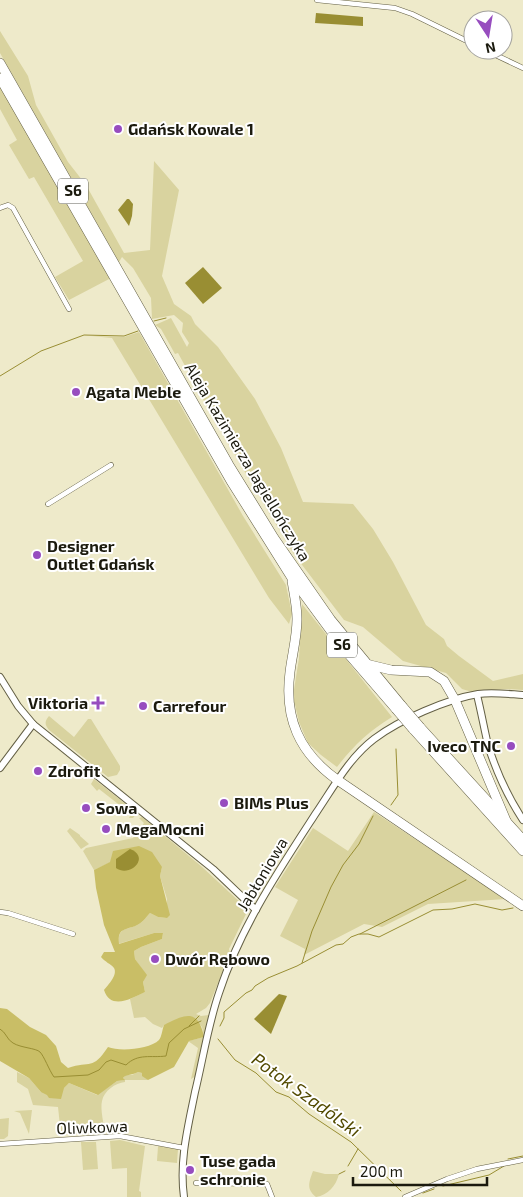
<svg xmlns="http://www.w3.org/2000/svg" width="523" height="1197" viewBox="0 0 523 1197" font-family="'Exo 2',sans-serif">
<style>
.green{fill:#d9d39f}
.forest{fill:#c9be66}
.water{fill:#998e33}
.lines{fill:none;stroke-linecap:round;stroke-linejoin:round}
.stream{stroke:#998e33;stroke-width:1}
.street-casing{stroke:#635f44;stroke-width:5.5}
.secondary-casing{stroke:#635f44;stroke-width:8}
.highway-casing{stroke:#635f44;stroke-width:10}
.street{stroke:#fff;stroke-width:4.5}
.secondary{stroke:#fff;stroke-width:6}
.highway{stroke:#fff;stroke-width:9}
.highway-bridge-casing{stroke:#635f44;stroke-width:10;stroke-linecap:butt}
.highway-bridge{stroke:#fff;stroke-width:9}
.poi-dot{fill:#974dbf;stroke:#fff;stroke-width:2}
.labels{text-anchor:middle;stroke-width:4;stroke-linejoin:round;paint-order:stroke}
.shield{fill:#fff;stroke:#5f5f56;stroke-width:1}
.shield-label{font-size:15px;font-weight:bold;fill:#1b1a0e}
.poi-label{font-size:16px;font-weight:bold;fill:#1b1a0e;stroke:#fff;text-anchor:start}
.street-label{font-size:16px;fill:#1b1a0e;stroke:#fff}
.water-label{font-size:18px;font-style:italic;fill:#524a00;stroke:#fff}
</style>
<rect width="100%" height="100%" fill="#eeeaca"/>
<g class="green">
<polygon points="0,31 28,76 36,105 68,162 86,185 124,253 150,250 154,161 179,190 162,276 174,304 191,316 195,324 218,347 255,399 281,448 303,502 353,504 373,529 393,562 426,625 444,639 447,646 459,656 493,681 523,674 523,690 507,689 472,692 462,689 446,673 403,661 363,627 344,620 293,553 220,430 178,353 175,354 161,329 155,325 171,318 187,347 189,343 182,332 183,323 174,315 152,319 151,298 133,268 122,257 119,262 0,53"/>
<polygon points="0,86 111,278 69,300 55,277 83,261 34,177 29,179 9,145 17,140 0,109"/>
<polygon points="139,332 243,516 286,585 292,614 289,624 269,598 112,338 91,336 124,337"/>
<path d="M302 604 392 717C368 732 354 745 337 767L321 755 308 743 299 722 293 696 299 658Z"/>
<path d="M49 716 74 737 88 719H91L120 766V770L117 775 108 777 49 730C45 725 44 722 49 716Z"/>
<polygon points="94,779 137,813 133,818 129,818 131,814 99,789 97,791 91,784"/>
<polygon points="374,812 506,899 428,904 382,927 364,924 304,955 305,949 280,936 298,900 275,887 313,828 348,851"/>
<path d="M142 817 201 866 243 905 246 914 229 949 230 953 210 1003 206 1008 196 1014 201 1016 209 1015 196 1076 191 1079 198 1048 188 1041 204 1037 202 1027 195 1019 164 1025 162 1028 153 1024 145 1017 134 1018 130 999 145 992 143 982 146 975 135 959 134 951 141 947 162 939 163 933H154L118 944C119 925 127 931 139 924 143 922 147 916 150 913L158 917 167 918V899L160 876 162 867 111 862 94 870 83 851 86 848 133 838 144 823 139 818Z"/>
<polygon points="70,828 80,835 80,836 89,844 81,849 67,831"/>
<path d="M17 1072 29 1078 41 1092 64 1088 69 1083 97 1095 117 1081 124 1080 123 1078 126 1075H132L138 1072 142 1073 148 1080H125V1082C115 1083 104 1091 102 1101 100 1109 104 1125 105 1133L61 1135 58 1107 33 1105 28 1089 17 1082Z"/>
<polygon points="32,1110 29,1134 20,1113 14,1111"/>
<polygon points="9,1118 8,1136 4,1139 0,1139 0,1119"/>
<polygon points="120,1140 145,1146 139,1191 141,1192 141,1197 127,1197 127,1168 112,1169 110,1141"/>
<polygon points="81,1142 96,1142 98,1169 83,1170"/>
<polygon points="158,1146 178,1149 177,1163 157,1161"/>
<path d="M313 1171 325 1174H339C336 1186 328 1195 316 1197 306 1189 309 1182 313 1171Z"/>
</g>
<g class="forest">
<path d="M139 846 152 852 162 867 160 876 170 915 167 918 158 917 150 913C147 916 143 922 139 924 127 931 117 926 119 944L154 933H163L162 939 141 947 134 951 135 959 147 975 143 982 145 992C132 998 111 1011 104 990 108 985 118 975 114 968 111 964 105 962 101 957L104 952H115L104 925 96 888 94 870 110 862 113 851Z"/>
<path d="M0 1008 7 1009 30 1027 46 1035 56 1046 61 1062 68 1068C91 1060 92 1071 108 1047 120 1052 150 1049 159 1040 162 1036 162 1030 164 1025 184 1015 198 1007 204 1037L189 1041 174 1067 148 1080 142 1076V1073L138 1072C133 1075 126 1074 123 1078L125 1080 117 1081 98 1095 69 1083 64 1088 61 1099 49 1098 47 1095 41 1092 29 1078 0 1061Z"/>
</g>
<g class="water">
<polygon points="316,13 363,17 363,26 315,23"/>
<polygon points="127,199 129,199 133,204 132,216 129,226 118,210"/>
<polygon points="203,267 222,288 203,304 185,283"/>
<path d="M130 849C151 857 130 878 116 868V859Z"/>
<polygon points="279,994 287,996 271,1034 254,1019"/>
</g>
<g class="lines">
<g class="stream">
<polyline points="154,321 166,318"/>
<polyline points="0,376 41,351 84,335 124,336 138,331"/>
<polyline points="391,805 398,795 396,749"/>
<polyline points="360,934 466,880"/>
<polyline points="302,963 312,931 331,887 343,865 359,844 373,816"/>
<polyline points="189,1026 199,1016"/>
<polyline points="220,1026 224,1018 224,1012 246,993 252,990 255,986 268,978 297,966 336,945 343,944 351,937 359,934 368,934 379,937 433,910 452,909 475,904 502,910 513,908"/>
<path d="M0 1029C6 1032 7 1040 13 1043 21 1048 36 1048 40 1052 44 1056 49 1070 54 1077L88 1075 99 1070 106 1062 111 1060 126 1065C138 1053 151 1058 166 1056L169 1043 184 1029 201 1021"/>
<polyline points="218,1039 235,1060 256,1073 276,1092 289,1097 309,1114 351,1142 401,1191"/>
<polyline points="508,1159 523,1156"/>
<polyline points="348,1166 358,1149"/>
<polyline points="339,1174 345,1171"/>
<polyline points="443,1186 489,1175 504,1166"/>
<polyline points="423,1193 434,1189"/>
</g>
<defs>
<g id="street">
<polyline points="317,0 395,8 412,14 473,44"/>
<polyline points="485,50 523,68"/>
<polyline points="0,208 8,205 13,208 69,309"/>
<polyline points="48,504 111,465"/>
<polyline points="0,912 8,913 73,934"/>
<polyline points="0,1144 120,1136 184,1148"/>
<polyline points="196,1183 267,1184 272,1197"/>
<polyline points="405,1197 447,1179 477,1169 523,1160"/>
</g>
<g id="secondary">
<polyline points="0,677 18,706 33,724 213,869 256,910"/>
<path d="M477 695C481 711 484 728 488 745 496 771 508 797 523 820"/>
<polyline points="0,768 33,724"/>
<path d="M184 1197C179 1161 188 1127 195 1092 203 1059 208 1025 219 993 240 928 279 870 316 813 333 788 349 758 374 739 399 720 447 699 478 694 493 692 508 694 523 695"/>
</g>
<g id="highway">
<polyline points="0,63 229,465 274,538 331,620 402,706"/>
<polyline points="0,78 231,481 292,578 345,650 396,709"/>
<path d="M292 581C294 593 297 606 297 619 297 637 292 655 290 672 284 718 299 752 336 779L523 906"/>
<polyline points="366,664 391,670 430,672 444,681 455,700 507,823"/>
<polyline points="420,727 523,840"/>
<polyline points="413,729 523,851"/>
</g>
</defs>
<use href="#street" class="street-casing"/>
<use href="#secondary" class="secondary-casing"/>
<use href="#highway" class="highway-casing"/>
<use href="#street" class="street"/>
<use href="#secondary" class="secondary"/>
<use href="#highway" class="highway"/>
<defs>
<g id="highway-bridge">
<polyline points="402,706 420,727"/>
<polyline points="396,709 413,729"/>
</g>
</defs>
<use href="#highway-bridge" class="highway-bridge-casing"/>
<use href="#highway-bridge" class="highway-bridge"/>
</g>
<g class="poi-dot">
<circle cx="118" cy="129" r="5"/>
<circle cx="76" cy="392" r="5"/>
<circle cx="37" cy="555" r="5"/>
<path d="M95.5 695.5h5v5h5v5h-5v5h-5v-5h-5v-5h5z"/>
<circle cx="143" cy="706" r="5"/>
<circle cx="511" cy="746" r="5"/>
<circle cx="38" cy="771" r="5"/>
<circle cx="224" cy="803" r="5"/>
<circle cx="86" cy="808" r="5"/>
<circle cx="106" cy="829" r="5"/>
<circle cx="155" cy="959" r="5"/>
<circle cx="190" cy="1170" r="5"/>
</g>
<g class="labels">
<g class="shield">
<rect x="58" y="178.5" width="30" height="25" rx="4"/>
<rect x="327" y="632.5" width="30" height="25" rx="4"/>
</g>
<g class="shield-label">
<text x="73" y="196">S6</text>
<text x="342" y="650">S6</text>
</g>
<g class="poi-label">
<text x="128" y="135">Gdańsk Kowale 1</text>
<text x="86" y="398">Agata Meble</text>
<text x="47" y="552">Designer<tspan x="47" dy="18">Outlet Gdańsk</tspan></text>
<text x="88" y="709" text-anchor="end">Viktoria</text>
<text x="153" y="712">Carrefour</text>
<text x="501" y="752" text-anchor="end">Iveco TNC</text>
<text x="48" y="777">Zdrofit</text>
<text x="234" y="809">BIMs Plus</text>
<text x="96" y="814">Sowa</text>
<text x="116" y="835">MegaMocni</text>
<text x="165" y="965">Dwór Rębowo</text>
<text x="200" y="1167">Tuse gada<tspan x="200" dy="18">schronie</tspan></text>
</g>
<g class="street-label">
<text transform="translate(248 462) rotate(59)" y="6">Aleja Kazimierza Jagiellończyka</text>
<text transform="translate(262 874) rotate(-59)" y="6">Jabłoniowa</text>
<text transform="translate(92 1127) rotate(-2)" y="6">Oliwkowa</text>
</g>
<g class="water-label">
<text transform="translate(306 1095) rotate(36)" y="6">Potok Szadólski</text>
</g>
</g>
<g transform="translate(488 35) rotate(168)"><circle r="24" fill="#ffffff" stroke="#a4a39f"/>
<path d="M0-4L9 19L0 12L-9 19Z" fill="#974dbf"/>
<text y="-8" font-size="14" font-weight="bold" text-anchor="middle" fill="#1b1a0e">N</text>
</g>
<path d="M353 1177v8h134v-8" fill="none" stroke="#1b1a0e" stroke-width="2.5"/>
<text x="360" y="1177" font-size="15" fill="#1b1a0e" stroke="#ffffff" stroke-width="4" paint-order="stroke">200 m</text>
</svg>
